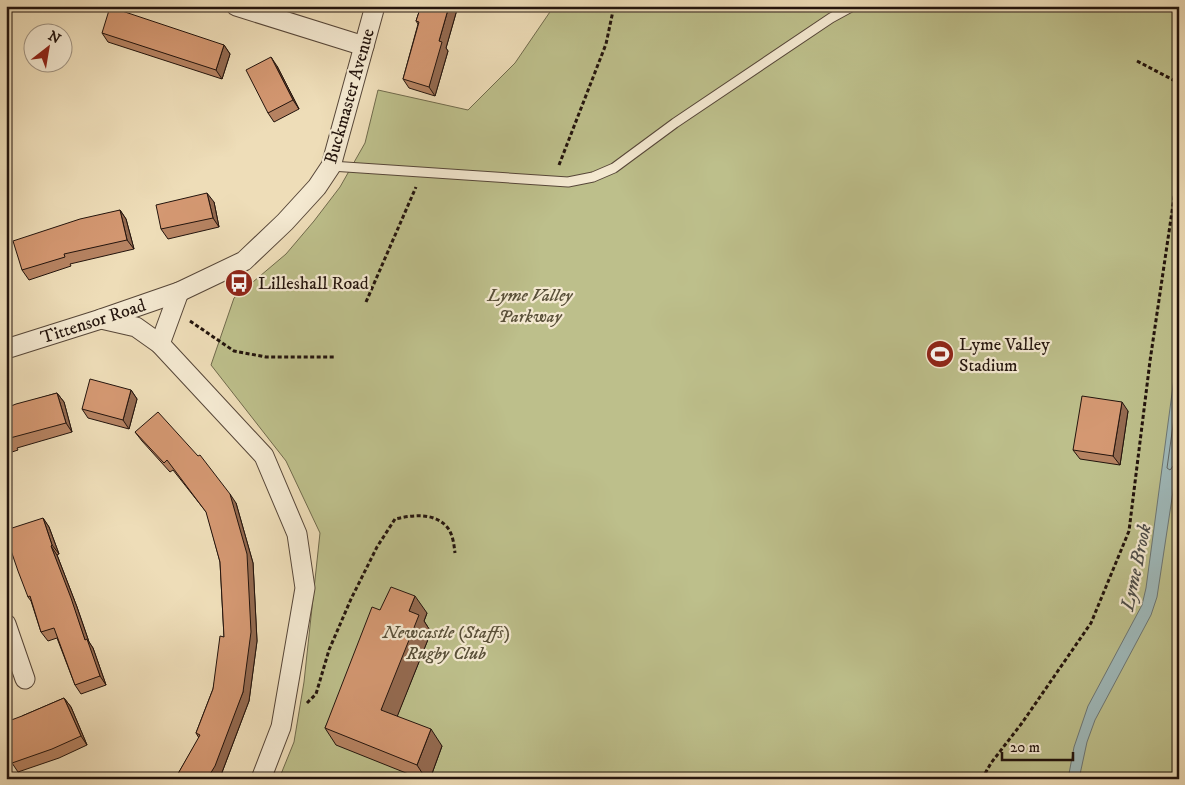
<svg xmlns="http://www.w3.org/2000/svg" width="1185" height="785" viewBox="0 0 1185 785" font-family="'IM FELL DW Pica',serif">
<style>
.green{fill:#bdbf8b;stroke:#706a4c}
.water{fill:#9fb9ba;stroke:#6d7775}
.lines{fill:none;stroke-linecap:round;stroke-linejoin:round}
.shore{stroke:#616664;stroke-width:1}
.service-casing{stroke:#564638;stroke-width:11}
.minor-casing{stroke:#564638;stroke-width:21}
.path{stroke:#23140d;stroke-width:3;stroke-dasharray:4 2.5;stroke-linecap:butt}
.service{stroke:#f4e9d1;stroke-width:9}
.minor{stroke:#f4e9d1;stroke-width:19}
.wall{fill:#b68362;stroke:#23140d}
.shaded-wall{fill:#946a50;stroke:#23140d}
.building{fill:#d49872;stroke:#23140d}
.labels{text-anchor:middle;stroke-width:4.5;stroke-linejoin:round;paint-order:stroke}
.street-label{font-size:18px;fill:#23140d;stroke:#f4e9d1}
.poi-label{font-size:18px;fill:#23140d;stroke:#f4e9d1;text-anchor:start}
.park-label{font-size:18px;font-style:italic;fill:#595039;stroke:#f4e9d1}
.water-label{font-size:19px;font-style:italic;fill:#4e4e4a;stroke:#f4e9d1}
</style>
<rect width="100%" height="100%" fill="#eeddb8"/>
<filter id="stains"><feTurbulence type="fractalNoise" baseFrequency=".004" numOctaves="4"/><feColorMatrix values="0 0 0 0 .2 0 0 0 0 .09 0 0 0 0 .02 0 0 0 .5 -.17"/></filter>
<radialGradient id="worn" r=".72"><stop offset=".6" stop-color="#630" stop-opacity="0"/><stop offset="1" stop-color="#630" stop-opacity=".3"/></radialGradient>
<polygon class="green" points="554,6 1179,6 1179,779 279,779 294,742 304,682 320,533 286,461 211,365 234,298 286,254 314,221 340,187 365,143 378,90 468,110 515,63"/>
<polygon class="water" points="1179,341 1179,452 1157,597 1151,615 1095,720 1087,742 1079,779 1068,779 1074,747 1088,706 1142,605 1146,588"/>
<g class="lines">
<polyline class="shore" points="1179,383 1167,468 1170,470 1174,465 1179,465"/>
<defs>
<polyline id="service" points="331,166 568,182 593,177 614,168 675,123 831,18 853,6"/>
<g id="minor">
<polyline points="236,6 364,46"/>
<polyline points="101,319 136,327 160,344 264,456 297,534 305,588 281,727 261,779"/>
<polyline points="160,344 179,292"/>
<polyline points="6,349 101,319 179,292 244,261 285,222 317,187 331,166 375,6"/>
<polyline points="6,624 25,679"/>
</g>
</defs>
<use href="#service" class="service-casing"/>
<use href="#minor" class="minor-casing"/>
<g class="path">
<polyline points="1137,61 1179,83"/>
<polyline points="559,165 606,44 614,6"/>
<polyline points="366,302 416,187"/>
<polyline points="190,321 234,351 266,357 335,357"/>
<path d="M307 703 316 694 329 650 351 599 377 547 395 519C412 515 434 512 447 527 453 534 454 545 455 553"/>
<polyline points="982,779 991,763 1022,723 1091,623 1129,531 1150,361 1179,164"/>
</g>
<use href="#service" class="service"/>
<use href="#minor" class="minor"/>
</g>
<g class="wall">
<polygon points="421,6 458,6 446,48 448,51 435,96 409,88 403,79 418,24 416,21"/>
<polygon points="102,33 224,45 230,54 222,79 108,42"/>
<polygon points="277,66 299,109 274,122 268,113"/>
<polygon points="214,202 219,227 168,239 161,229"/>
<polygon points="120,210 126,219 134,249 70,264 71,266 29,280 22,270"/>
<polygon points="131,390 137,399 129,429 88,418 82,409"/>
<polygon points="57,393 64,402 72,432 17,448 18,450 6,454 6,408"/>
<polygon points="1128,411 1120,465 1080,459 1073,450"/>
<polygon points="135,432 236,503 253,563 257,641 249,701 221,775 219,779 175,779 199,738 196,733 213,689 224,637 220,562 207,513 173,470 170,472 142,441"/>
<polygon points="43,518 49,527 59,554 57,555 77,607 89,642 93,648 106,685 81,694 75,685 57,638 48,641 41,632 31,601 28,597"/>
<polygon points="380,610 427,613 424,621 431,632 397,716 442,746 430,779 421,779 336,745 325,728"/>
<polygon points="64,698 71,707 87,745 59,758 18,772 12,763 22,716"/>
</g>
<g class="shaded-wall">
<polygon points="449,6 458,6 446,48 448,51 435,96 429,87 439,41"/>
<polygon points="224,45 230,54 222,79 216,70"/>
<polygon points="271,57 277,66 299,109 293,100"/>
<polygon points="207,193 214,202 219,227 213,218"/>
<polygon points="120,210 126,219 134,249 127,240"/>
<polygon points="131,390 137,399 129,429 123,420"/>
<polygon points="57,393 64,402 72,432 66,423"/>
<polygon points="1122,402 1128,411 1120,465 1113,456"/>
<polygon points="230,494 236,503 253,563 257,641 249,701 221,775 219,779 207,779 243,692"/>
<polygon points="43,518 49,527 59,554 52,545"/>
<polygon points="51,546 57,555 77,607 89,642 93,648 106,685 100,676 85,640"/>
<polygon points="415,596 427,613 424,621 431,632 393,727 381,710 409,611"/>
<polygon points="64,698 71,707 87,745 81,736"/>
<polygon points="431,729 442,746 430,779 426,779 417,765"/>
</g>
<g class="building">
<polygon points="421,6 449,6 439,41 442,42 429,87 403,79 419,22 416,21"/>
<polygon points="110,7 224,45 216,70 102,33"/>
<polygon points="271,57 293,100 268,113 246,70"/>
<polygon points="207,193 213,218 161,229 156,205"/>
<polygon points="120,210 127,240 64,254 65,257 22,270 13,241 80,219"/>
<polygon points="90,379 131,390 123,420 82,409"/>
<polygon points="57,393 66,423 10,438 11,441 6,443 6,408 16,404"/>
<polygon points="1082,396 1122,402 1113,456 1073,450"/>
<polygon points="158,412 198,456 200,455 230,494 247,554 251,632 243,692 215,766 207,779 175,779 200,735 196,733 213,689 220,636 224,637 220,562 206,512 167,460 164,463 135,432"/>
<polygon points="43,518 52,545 51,546 71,598 85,640 87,639 100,676 75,685 54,628 41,632 30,596 28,597 18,571 6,536 6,530"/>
<polygon points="391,587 415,596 409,611 419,615 381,710 431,729 417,765 325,728 372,607 380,610"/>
<polygon points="64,698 81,736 52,749 12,763 6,749 6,722 22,716"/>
</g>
<defs>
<symbol id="bus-disc" viewBox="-11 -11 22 22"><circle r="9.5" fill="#8f2418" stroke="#f4e9d1"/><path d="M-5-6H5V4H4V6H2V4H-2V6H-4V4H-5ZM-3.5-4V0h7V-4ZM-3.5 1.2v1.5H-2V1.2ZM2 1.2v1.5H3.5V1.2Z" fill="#fff"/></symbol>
<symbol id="stadium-disc" viewBox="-11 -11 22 22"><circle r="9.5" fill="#8f2418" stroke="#f4e9d1"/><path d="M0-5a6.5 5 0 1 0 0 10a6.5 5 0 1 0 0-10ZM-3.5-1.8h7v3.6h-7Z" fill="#fff"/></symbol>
</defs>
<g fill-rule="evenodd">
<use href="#bus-disc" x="223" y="267" width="32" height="32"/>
<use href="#stadium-disc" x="924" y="338" width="32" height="32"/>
</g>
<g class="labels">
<g class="street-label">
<text transform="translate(349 96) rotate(-74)" y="6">Buckmaster Avenue</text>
<text transform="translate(93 321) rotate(-18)" y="6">Tittensor Road</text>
</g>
<g class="poi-label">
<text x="258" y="289">Lilleshall Road</text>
<text x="959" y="350">Lyme Valley<tspan x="959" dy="21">Stadium</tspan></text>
</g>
<g class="park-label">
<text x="530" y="301">Lyme Valley<tspan x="530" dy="21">Parkway</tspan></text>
<text x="446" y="638">Newcastle (Staffs)<tspan x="446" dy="21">Rugby Club</tspan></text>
</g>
<g class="water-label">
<text transform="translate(1135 567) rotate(-78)" y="7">Lyme Brook</text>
</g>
</g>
<rect width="1185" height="785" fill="none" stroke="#eeddb8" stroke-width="25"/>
<rect x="8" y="8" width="1170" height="770" fill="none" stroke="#23140d" stroke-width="2.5"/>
<rect x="12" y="12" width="1160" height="760" fill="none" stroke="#23140d"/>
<g transform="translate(48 48) rotate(31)"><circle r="24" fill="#f4e9d1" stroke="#a09483"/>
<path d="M0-4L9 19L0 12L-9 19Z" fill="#8f2418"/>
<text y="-8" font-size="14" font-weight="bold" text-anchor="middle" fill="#23140d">N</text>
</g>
<path d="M1002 752v8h71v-8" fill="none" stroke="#23140d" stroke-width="2.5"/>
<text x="1010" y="752" font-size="15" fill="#23140d" stroke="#f4e9d1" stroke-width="4" paint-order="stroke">20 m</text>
<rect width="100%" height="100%" filter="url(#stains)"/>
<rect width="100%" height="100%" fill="url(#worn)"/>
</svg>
